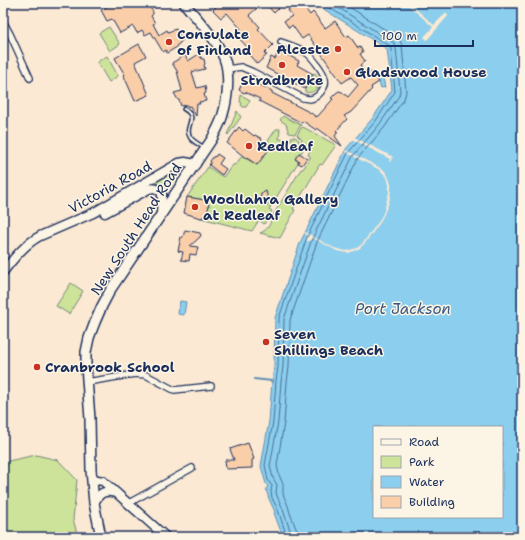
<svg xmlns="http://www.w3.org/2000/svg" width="525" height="540" viewBox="0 0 525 540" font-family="'Shantell Sans',sans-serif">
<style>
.green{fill:#cde399;stroke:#74897c}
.water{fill:#8cceed;stroke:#5f8eb4;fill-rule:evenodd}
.pier{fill:#fbe9d3}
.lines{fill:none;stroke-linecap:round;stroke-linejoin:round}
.shore{stroke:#486f97;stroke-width:1}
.stream{stroke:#5f8eb4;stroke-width:2}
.building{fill:#facea9;stroke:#1b2f5e}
.lane-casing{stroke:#1b2f5e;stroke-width:5.5}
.street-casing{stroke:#1b2f5e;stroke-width:8}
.secondary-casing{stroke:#1b2f5e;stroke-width:11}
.primary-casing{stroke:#1b2f5e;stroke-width:12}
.lane{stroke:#fcf5e5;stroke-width:2.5}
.street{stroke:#fcf5e5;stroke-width:5.5}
.secondary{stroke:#fcf5e5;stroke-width:8}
.primary{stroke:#fcf5e5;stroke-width:9}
.poi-dot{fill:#c8321e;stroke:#fcf5e5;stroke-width:1.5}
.labels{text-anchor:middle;stroke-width:3;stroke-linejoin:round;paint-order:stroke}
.poi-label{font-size:14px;font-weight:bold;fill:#1b2f5e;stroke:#fcf5e5;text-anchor:start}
.street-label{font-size:14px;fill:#1b2f5e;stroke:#fcf5e5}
.water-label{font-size:15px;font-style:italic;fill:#375782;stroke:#fcf5e5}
</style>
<rect width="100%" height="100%" fill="#fbe9d3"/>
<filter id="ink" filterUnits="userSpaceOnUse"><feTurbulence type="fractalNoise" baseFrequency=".025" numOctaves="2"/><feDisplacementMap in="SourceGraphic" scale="8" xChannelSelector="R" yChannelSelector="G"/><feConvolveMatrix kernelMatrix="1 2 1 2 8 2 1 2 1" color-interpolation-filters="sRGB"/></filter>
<g filter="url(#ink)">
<g class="green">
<polygon points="109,27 120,44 110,51 99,33"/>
<polygon points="107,56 118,76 109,82 97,62"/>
<path d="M315 73 319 80 317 89C313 92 310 93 305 92V89L313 74Z"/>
<polygon points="241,95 250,100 246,107 243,107 241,105 242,103 240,102"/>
<polygon points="237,111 241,117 228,135 227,134 230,128"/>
<polygon points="283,116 301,125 295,134 289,133 286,124 280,120"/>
<path d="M303 127 336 145 322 165 320 164 293 209 295 210 280 238 260 233C268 230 270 225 272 217L301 169H303L310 158V156L308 155 310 150 304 148 305 146 304 145 302 146 300 145 302 140 297 135 301 128Z"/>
<polygon points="276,129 280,129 279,139 291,140 291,137 295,137 299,140 297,146 303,150 301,153 299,153 295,159 299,161 269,209 272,211 264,224 259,220 252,231 201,218 207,215 209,205 205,200 187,197 208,167 223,177 233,165 236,164 242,156 257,165 270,148 266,144"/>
<path d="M178 170H179C171 180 165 187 152 184Z"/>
<polygon points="71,283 83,291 69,314 56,306"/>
<polygon points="36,455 58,460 77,480 73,519 78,537 3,537 3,467 8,461"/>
</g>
<g class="water">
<path d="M314 3H522V537H283L274 513 275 512 269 499 266 489 268 486 266 484 261 466 269 421 272 381 274 367 275 318 300 243 346 149 372 119 392 90 387 49ZM374 427H502V517H374Z"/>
<polygon points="382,73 385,87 381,88 377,76"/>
<polygon points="180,301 186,302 184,315 178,314"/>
</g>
<g class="pier">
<polygon points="406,3 409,3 434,25 446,13 448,16 427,40 424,37 433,27"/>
<polygon points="354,137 393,157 390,162 389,161 390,159 352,139"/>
<polygon points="346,150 384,170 388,176 391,184 391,191 389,202 385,212 379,224 365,243 360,248 354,251 348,253 337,251 313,238 307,242 307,235 304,233 305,232 334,248 346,251 357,248 362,244 379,221 384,211 389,192 389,185 387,177 380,170 345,152"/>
</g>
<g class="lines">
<g class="shore">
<polyline points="287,537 278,510 272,498 271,491 272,486 268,480 265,465 273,422 276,381 278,367 279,318 307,237 348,153 375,122 395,92 391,49 390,46 322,3"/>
<polyline points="292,537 291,533 284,513 283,509 277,496 276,492 277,485 273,478 270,466 278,422 281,382 283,367 284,319 312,239 353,156 379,125 399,96 400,91 396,48 394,43 331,3"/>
<polyline points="298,537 297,531 290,513 288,506 283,494 283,484 279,475 277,465 284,423 287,382 289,367 290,320 317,242 358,158 384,128 404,99 406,92 402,45 399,39 395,36 343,3"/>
</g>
<polyline class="stream" points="254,379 272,381"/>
</g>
<g class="building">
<polygon points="113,3 147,3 153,12 153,14 151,16 155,23 153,24 159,35 167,30 168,32 176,29 183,40 180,42 180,43 176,46 177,47 167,53 166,50 163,52 151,32 145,35 142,30 137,33 133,26 120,33 112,19 107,21 101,10"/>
<polygon points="213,3 263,3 249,15 260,27 258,29 273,45 264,54 267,55 257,64 244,49 247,47 237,36 242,32 240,30 241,29 227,13 221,18 213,10 216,7"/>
<polygon points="265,3 279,3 281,6 274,13"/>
<polygon points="297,3 301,3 310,15 313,12 325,28 335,21 346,37 349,35 358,48 360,47 363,52 360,54 365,61 360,65 367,76 372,72 379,82 371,87 372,89 351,112 344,116 347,119 336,131 338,132 335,136 342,146 317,128 316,130 303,121 302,123 259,101 260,99 245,92 244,93 239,90 245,77 272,91 272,93 311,113 316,117 317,116 318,116 333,99 331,98 336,93 339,91 342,92 348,97 358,85 351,77 342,83 308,35 302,39 292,25 289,28 284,21 292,16 288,10"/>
<polygon points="139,44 146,56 135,62 149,95 135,101 124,76 125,75 115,58"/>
<polygon points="282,52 299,61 297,65 313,74 305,89 266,68 271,57 275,59 278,53 281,55"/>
<polygon points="199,54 202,59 204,59 205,64 204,65 205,69 192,72 197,88 205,86 206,93 204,94 206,101 199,102 200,104 197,104 196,116 190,106 188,107 187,105 181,106 179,100 178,100 174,93 182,91 177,71 172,63 185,55 188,61"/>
<polygon points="239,127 243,131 245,129 254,136 255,135 262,139 261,141 270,148 257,165 247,158 247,159 227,143"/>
<polygon points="299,153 307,158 302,165 298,163 299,161 295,159"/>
<polygon points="217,154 223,158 219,164 226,169 222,175 209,165 211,162 210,161 214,156 215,157"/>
<polygon points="266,191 267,195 268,206 260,203 261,194"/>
<polygon points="187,197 205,200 209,205 207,215 201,218 184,213"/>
<polygon points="185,230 200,233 201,235 200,237 190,246 198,247 196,255 190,254 189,261 181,260 183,252 178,251 181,237 183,237"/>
<polygon points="248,443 254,459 252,460 252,468 226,469 225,460 234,460 230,449"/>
</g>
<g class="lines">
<defs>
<path id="lane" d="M184 109C200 118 183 126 190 137 193 142 199 144 203 147"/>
<g id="street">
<polyline points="3,21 10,34 30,78"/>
<path d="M227 69 241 67 253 72 303 98C305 98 307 99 310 99 318 98 327 87 325 79 324 72 312 57 307 53 299 48 289 45 281 42"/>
<polyline points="87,382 135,374 146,375 174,390 211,386"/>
<polyline points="129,503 192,468"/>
</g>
<g id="secondary">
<path d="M105 213 147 190C153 187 159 188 162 194L161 215"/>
<path d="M3 272C14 258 25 244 40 236L93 213 179 163 185 162 196 164"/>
<polyline points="92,479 103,481 166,537"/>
<path d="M94 503C100 492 104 490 116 493"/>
</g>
<path id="primary" d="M101 537 94 503 91 470 90 419 86 366V352L89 338 95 322 102 306 111 289 212 139C216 131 221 123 223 114 228 98 230 73 224 58 216 38 197 19 184 3"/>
</defs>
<use href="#lane" class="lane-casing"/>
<use href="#street" class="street-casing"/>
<use href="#secondary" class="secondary-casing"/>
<use href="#primary" class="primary-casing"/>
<use href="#lane" class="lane"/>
<use href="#street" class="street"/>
<use href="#secondary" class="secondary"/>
<use href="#primary" class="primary"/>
</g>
</g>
<g class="poi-dot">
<circle cx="169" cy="42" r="4"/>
<circle cx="338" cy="49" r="4"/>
<circle cx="282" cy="65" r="4"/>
<circle cx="347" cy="72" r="4"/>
<circle cx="249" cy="146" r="4"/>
<circle cx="195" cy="207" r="4"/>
<circle cx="266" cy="342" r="4"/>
<circle cx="37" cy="367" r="4"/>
</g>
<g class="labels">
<g class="poi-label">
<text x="177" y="39">Consulate<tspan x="177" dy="16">of Finland</tspan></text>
<text x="330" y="54" text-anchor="end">Alceste</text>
<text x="355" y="77">Gladswood House</text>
<text x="282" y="85" text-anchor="middle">Stradbroke</text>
<text x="257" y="151">Redleaf</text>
<text x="203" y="204">Woollahra Gallery<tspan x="203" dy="16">at Redleaf</tspan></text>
<text x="274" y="339">Seven<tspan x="274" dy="16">Shillings Beach</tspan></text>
<text x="45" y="372">Cranbrook School</text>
</g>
<g class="street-label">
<text transform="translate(110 187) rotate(-29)" y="5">Victoria Road</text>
<text transform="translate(136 229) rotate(-57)" y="5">New South Head Road</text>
</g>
<g class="water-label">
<text x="403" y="314">Port Jackson</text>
</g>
</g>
<rect width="525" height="540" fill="none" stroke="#fcf5e5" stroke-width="16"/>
<rect x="8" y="8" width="509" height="524" fill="none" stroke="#1b2f5e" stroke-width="1.5" filter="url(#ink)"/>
<rect x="373" y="426" width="130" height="92" fill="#fcf5e5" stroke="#a2a6af"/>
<rect x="381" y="439" width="20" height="6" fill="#fcf5e5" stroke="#a2a6af"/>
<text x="409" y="446" font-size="12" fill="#1b2f5e">Road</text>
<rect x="381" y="456" width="20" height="12" fill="#cde399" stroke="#a2a6af"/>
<text x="409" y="466" font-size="12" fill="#1b2f5e">Park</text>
<rect x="381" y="476" width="20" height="12" fill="#8cceed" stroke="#a2a6af"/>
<text x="409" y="486" font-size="12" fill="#1b2f5e">Water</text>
<rect x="381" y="496" width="20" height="12" fill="#facea9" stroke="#a2a6af"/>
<text x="409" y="506" font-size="12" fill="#1b2f5e">Building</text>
<path d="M375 40v6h98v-6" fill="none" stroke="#1b2f5e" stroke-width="2"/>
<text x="381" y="40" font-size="12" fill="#1b2f5e" stroke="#fcf5e5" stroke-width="3" paint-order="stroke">100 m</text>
</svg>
